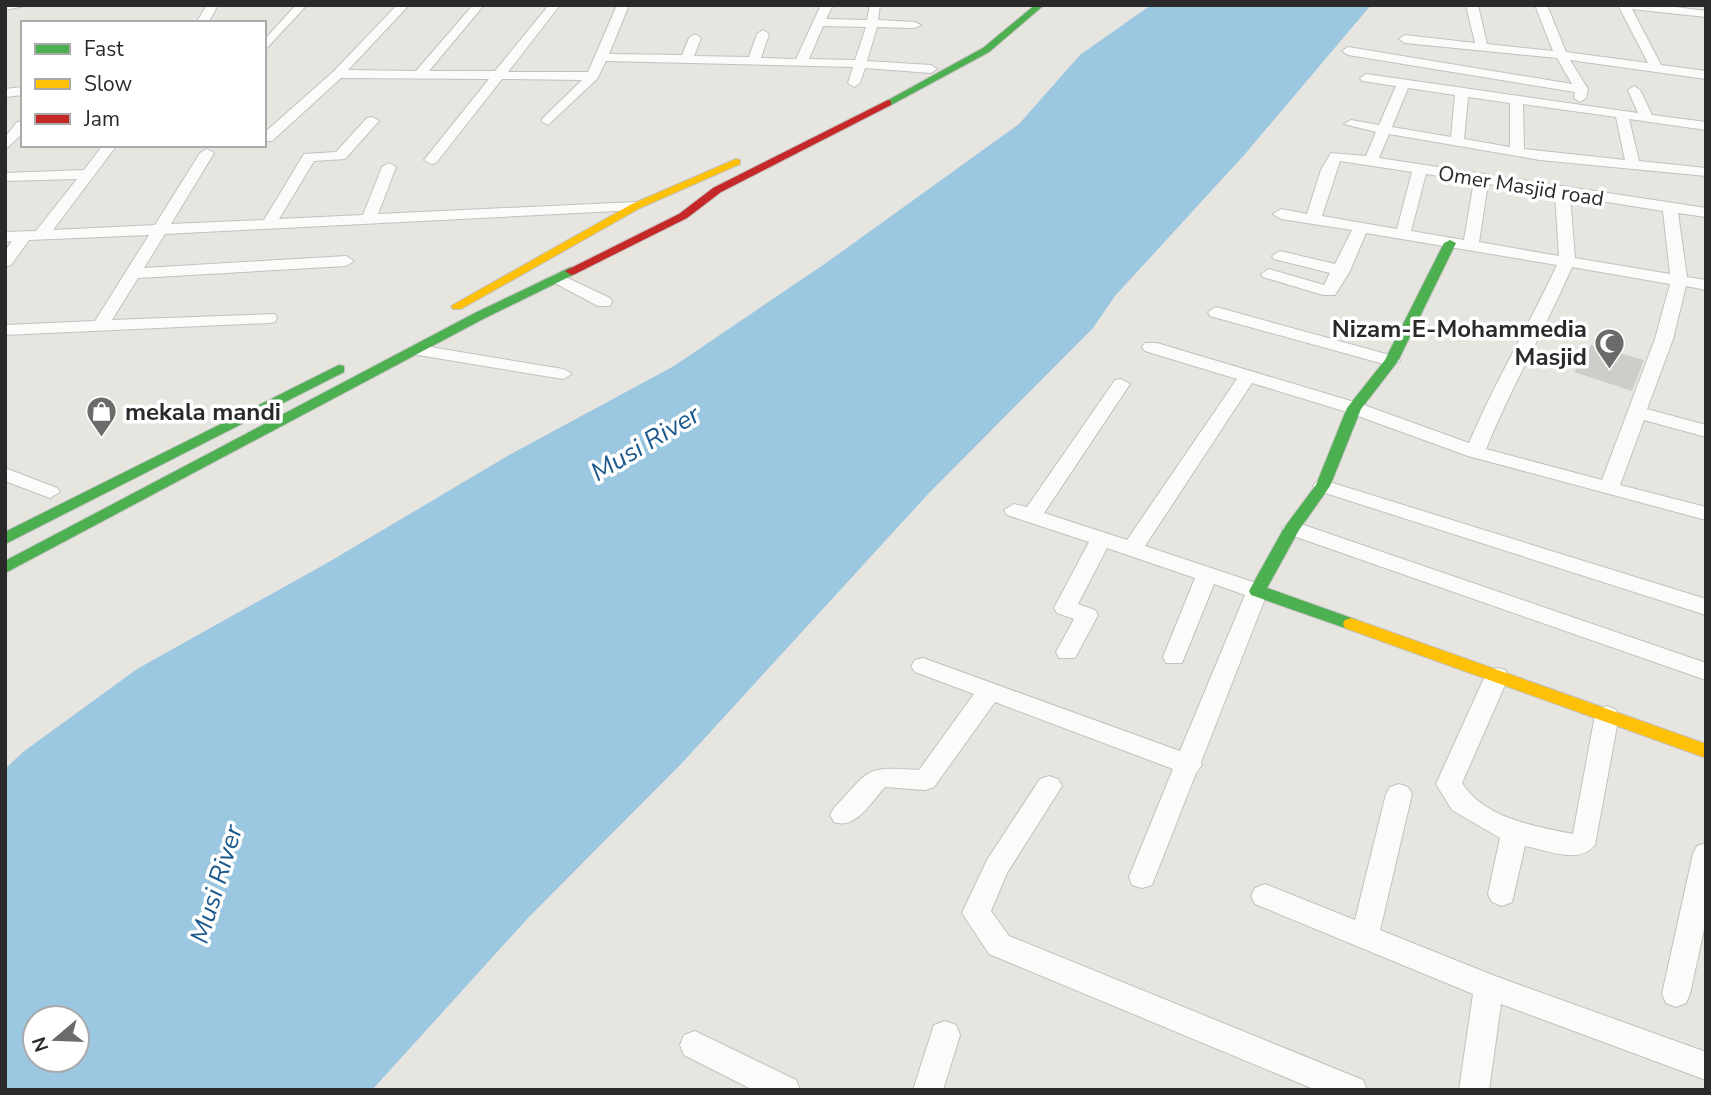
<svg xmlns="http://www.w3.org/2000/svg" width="1711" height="1095" viewBox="0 0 1711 1095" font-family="'Nunito Sans',sans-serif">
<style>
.water{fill:#9bc7e1;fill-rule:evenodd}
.building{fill:#cfcdc9}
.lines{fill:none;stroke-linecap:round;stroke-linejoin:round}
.street-casing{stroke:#c2c1c0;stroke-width:2}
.fast-casing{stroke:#c2c1c0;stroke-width:2}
.slow-casing{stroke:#c2c1c0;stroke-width:2}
.jam-casing{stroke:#c2c1c0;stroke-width:2}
.street{fill:#fbfbfa;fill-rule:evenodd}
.fast{fill:#4caf50;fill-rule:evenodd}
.slow{fill:#ffc107;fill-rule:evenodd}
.jam{fill:#c62828;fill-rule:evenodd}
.labels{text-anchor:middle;stroke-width:7;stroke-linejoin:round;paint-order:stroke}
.far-street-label{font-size:21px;fill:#2a2a2a;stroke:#fff}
.poi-label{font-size:24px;font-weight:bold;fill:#2a2a2a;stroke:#fff;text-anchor:end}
.water-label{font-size:26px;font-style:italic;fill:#1b588c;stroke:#fff}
</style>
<rect width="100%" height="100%" fill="#e7e5e0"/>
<path class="water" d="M1151 5H1371L1245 154 1115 296 1093 328 929 493 682 763 528 918 372 1090H5V769L23 752 137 669 327 563 511 454 674 366 826 263 1019 124 1080 55ZM35 1018H77V1060H35Z"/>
<polygon class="building" points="1591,345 1644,360 1632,391 1574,372"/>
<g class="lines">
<defs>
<g id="street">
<polygon points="5,5 29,5 5,10"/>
<polygon points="207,5 218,5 208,23 196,23"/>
<polygon points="296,5 307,5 264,51 264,40"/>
<path d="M397 5H409L348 70 416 71 473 5H484L429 71H495L549 5H560L508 72H588L617 5H629L609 54 682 55 689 38 695 34 701 38 694 56 749 57 757 34 763 30 769 34 761 58 796 59 821 5H833L826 19 867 20 870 5H880L878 20 915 22 921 25 915 28 877 27 867 61 931 65 937 69 931 73 865 68 860 83 854 87 848 83 853 67 606 61 597 79 548 125 541 121 543 118 582 80 502 79 436 163 431 164 424 160 489 79 341 78 272 141H264V133L334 71ZM823 26 866 27 855 60 809 59Z"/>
<polygon points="1466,5 1478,5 1487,44 1553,51 1535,5 1547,5 1566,52 1648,63 1618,5 1660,5 1706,11 1706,17 1632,9 1661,65 1706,71 1706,79 1570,60 1588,89 1586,98 1580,102 1574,98 1575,92 1348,55 1342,51 1348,47 1572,84 1557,58 1405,43 1399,39 1405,35 1475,43"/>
<path d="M1366 74 1638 113 1628 90 1634 86 1640 90 1652 115 1706 122V130L1629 119 1639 161 1706 168V176L1540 160 1389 134 1379 158 1706 208V217L1678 213 1687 277 1706 280V290L1686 286 1673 339 1647 409 1706 425V437L1644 420 1620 485 1706 507V520L1468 456 1347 412 1252 383 1145 546 1265 586 1268 591 1201 762 1202 765 1196 773 1152 885 1142 888 1132 885 1129 877 1173 769 995 702 934 787 925 790 885 787C871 802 856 830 834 822L830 815 834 808C871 769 863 766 919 770L974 694 915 672 911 666 915 660 923 658 1180 751 1245 595 1214 584 1182 663H1166L1163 657 1195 578 1107 548 1078 604 1095 610 1098 615 1075 658H1059L1056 652 1074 619 1057 613 1054 608 1089 542 1007 515 1004 510 1014 504 1027 507 1115 380 1121 379 1130 384 1044 513 1127 540 1237 379 1145 351 1142 347 1145 343H1157L1361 404 1469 443C1495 382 1529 325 1557 265L1366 233 1350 271 1335 295H1323L1263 277 1261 274 1269 269 1324 285 1330 273 1274 259 1272 256 1280 251 1335 264 1352 230 1281 219 1273 214 1281 209 1307 214 1321 170 1331 153 1366 156 1376 132 1344 124 1351 120 1379 125 1396 86 1362 81 1360 78ZM1408 88 1455 95 1451 137 1392 127ZM1468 97 1510 103V147L1464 139ZM1523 104 1616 117 1625 160 1524 149ZM1340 161 1412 172 1397 229 1322 216ZM1426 174 1474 181 1464 240 1411 231ZM1488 184 1555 194 1559 256 1479 242ZM1570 196 1663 211 1670 274 1575 258ZM1572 267 1670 284 1655 339 1602 480 1486 449C1511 387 1545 329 1572 267Z"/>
<polygon points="23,87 23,95 5,97 5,89"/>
<polygon points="372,117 379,121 345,159 314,161 279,219 363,215 382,167 389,163 396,167 378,214 636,202 643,206 636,210 165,234 144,268 346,256 354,261 346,266 138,278 112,320 275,314 277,318 275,322 269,323 5,335 5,325 95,321 149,235 29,240 11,265 5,267 5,251 12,241 5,242 5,232 36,231 77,179 5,181 5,173 84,170 103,145 117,145 53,230 155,225 200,153 207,149 214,153 171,224 264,220 304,154 336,152 367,118"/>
<polygon points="23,121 23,133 5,150 5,137 17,122"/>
<polygon points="557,273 610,298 612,302 610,306 598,306 551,281 549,278"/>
<polygon points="1216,307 1397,357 1400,361 1391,366 1210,316 1208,312"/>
<polygon points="418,345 563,369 572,374 563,379 412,354 409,350 412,346"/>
<polygon points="5,468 57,488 60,492 50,498 5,481"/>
<polygon points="1323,480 1706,599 1706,615 1316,490 1313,486 1316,482"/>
<polygon points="1292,521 1706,663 1706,680 1285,533 1282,528"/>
<path d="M1497 668 1505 670 1509 676 1462 783C1485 819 1535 826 1573 834L1595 715 1599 709 1607 706 1615 709 1619 715 1595 845C1579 865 1547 850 1525 846L1512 902 1502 906 1492 902 1488 894 1500 838 1452 810 1436 784 1485 676 1489 670Z"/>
<polygon points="1049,776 1058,779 1062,786 1007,873 991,911 1009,936 1363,1080 1367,1090 1316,1090 989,954 962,913 987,860 1040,779"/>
<polygon points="1399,784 1408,787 1412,794 1380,930 1495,976 1706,1052 1706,1080 1501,1004 1489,1090 1459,1090 1473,994 1255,904 1251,896 1255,888 1265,884 1355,920 1386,794 1390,787"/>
<polygon points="1706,843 1706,920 1690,994 1686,1003 1676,1007 1666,1003 1662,994 1693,854 1697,846"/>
<polygon points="945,1021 956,1025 960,1035 943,1090 913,1090 934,1025"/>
<polygon points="695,1031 796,1080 800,1090 753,1090 684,1055 680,1045 684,1035"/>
</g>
<g id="fast">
<polygon points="1035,5 1044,5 989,52 891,105 883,103 983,48"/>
<polygon points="1450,240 1456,243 1398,361 1361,409 1330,486 1299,530 1267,588 1357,620 1359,624 1357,628 1351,630 1251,595 1249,591 1284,528 1316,485 1347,408 1385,360 1444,243"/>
<polygon points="571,267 577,271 575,274 483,319 5,573 5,561 475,313"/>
<polygon points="339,365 344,366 344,372 5,544 5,532"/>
</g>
<g id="slow">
<polygon points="736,159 740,160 740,164 640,208 461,309 453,309 451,306 632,204"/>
<polygon points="1351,618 1706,744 1706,758 1345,628 1343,624 1345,620"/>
</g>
<polygon id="jam" points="888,100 891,101 891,105 721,192 687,218 575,274 571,275 565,271 679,214 713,188"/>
</defs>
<use href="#street" class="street-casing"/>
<use href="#fast" class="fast-casing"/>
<use href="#slow" class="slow-casing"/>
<use href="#jam" class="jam-casing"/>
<use href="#street" class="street"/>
<use href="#fast" class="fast"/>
<use href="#slow" class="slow"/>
<use href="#jam" class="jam"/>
</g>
<defs>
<symbol id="mosque-pin" viewBox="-11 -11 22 30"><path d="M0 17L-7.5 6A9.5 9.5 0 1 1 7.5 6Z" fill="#6c6b6a" stroke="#fff"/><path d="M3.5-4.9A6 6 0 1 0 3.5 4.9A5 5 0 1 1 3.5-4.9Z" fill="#fff"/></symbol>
<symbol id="shop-pin" viewBox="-11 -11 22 30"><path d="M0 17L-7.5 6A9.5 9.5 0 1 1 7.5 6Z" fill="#6c6b6a" stroke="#fff"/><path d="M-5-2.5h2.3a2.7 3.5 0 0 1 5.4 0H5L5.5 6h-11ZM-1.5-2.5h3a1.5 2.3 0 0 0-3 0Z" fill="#fff"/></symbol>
</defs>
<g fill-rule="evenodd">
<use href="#mosque-pin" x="1592" y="326" width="35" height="47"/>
<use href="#shop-pin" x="84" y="394" width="35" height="47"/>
</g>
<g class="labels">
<g class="far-street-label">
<text transform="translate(1521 186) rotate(9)" y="7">Omer Masjid road</text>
</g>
<g class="poi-label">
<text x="1587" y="337">Nizam-E-Mohammedia<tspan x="1587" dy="28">Masjid</tspan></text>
<text x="125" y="420" text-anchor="start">mekala mandi</text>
</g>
<g class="water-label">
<text transform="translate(645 443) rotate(-31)" y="9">Musi River</text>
<text transform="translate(216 884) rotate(-73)" y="9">Musi River</text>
</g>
</g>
<rect width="1711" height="1095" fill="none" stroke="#2a2a2a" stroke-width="14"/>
<rect x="21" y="21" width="245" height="126" fill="#ffffff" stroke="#aaaaaa" stroke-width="2"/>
<rect x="35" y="44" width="35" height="10" fill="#4caf50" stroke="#aaaaaa" stroke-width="2"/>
<text x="84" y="56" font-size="21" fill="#2a2a2a">Fast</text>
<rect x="35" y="79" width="35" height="10" fill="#ffc107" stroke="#aaaaaa" stroke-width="2"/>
<text x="84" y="91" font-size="21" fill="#2a2a2a">Slow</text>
<rect x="35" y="114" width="35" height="10" fill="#c62828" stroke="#aaaaaa" stroke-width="2"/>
<text x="84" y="126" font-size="21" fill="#2a2a2a">Jam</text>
<g transform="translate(56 1039) rotate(251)"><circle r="33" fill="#ffffff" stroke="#aaaaaa" stroke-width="2"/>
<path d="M0-5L12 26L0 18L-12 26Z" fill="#6c6b6a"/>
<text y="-10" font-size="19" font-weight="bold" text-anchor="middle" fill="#2a2a2a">N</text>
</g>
</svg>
